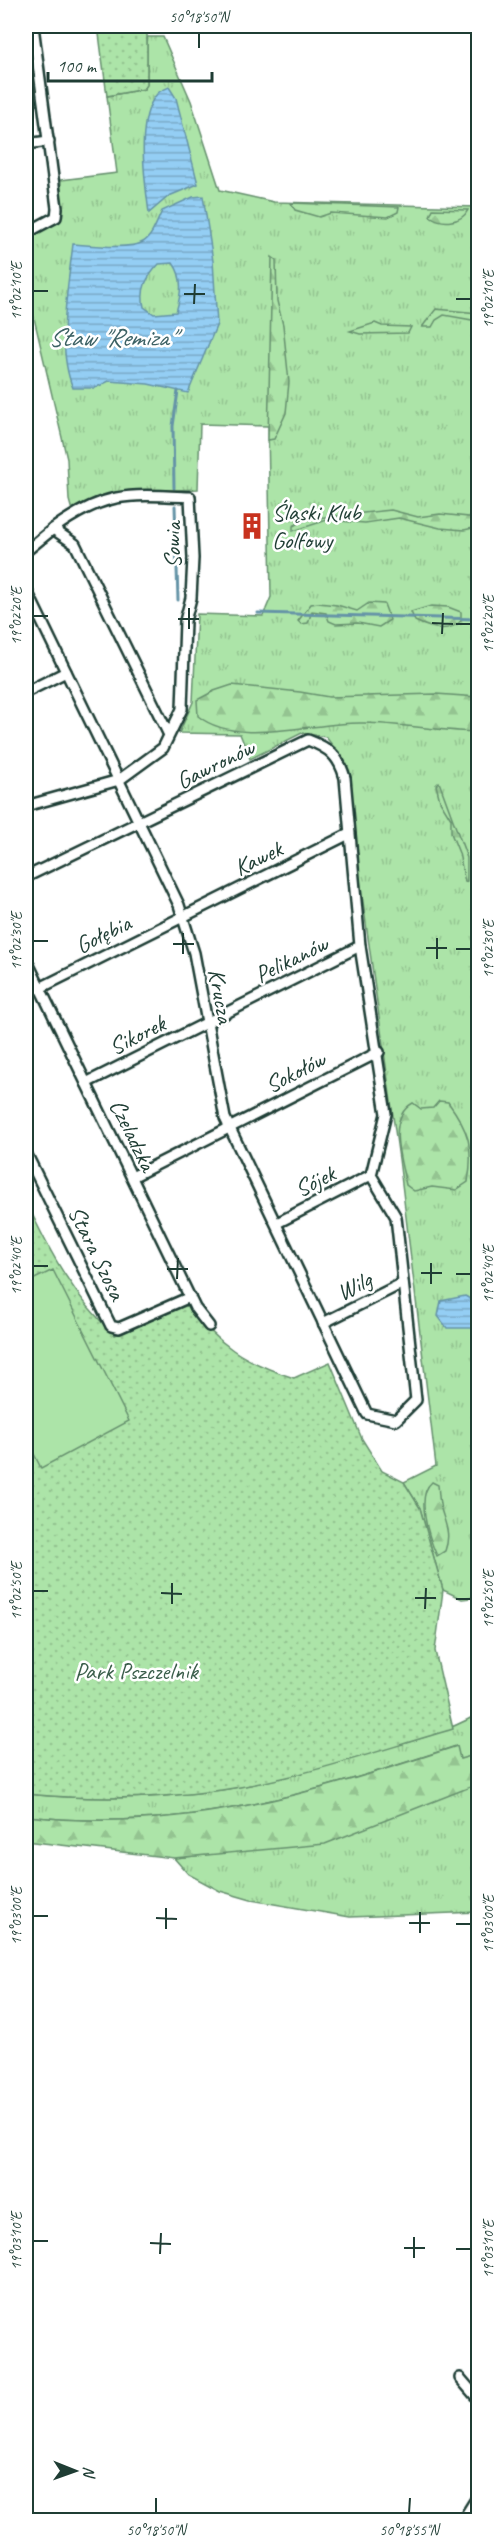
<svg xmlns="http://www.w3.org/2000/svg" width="504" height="2546" viewBox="0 0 504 2546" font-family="Caveat,sans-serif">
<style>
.grass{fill:url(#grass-tufts);stroke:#66906e;stroke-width:1.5}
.forest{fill:url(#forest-firs);stroke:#66906e;stroke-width:1.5}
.park{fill:url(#park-dots);stroke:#66906e;stroke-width:1.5}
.pitch{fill:#ace4a8;stroke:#66906e;stroke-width:1.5}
.water{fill:url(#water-rules);stroke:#6594a7;stroke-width:1.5;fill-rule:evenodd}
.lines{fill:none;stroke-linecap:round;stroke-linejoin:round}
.stream{stroke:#6594a7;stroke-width:3}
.street-casing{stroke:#1f3d34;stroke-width:14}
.street{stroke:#fff;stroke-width:9}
.ticks{fill:none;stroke:#1f3d34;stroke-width:2}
.labels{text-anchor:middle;stroke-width:5;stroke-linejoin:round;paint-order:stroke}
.poi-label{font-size:24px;fill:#1f3d34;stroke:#fff;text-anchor:start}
.street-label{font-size:24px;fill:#1f3d34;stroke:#fff}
.park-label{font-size:24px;fill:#3b5e4b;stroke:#fff}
.water-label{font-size:26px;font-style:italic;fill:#3c6164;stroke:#fff}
.neatline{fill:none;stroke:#1f3d34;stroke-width:2}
.ticks-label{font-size:15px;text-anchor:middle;fill:#1f3d34}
</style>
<defs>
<pattern id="grass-tufts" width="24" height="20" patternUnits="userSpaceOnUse" patternTransform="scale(1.5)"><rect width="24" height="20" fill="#ace4a8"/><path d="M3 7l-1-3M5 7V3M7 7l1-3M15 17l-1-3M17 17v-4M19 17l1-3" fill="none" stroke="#94c491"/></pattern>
<pattern id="forest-firs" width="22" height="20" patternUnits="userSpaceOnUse" patternTransform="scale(1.5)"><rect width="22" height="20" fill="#ace4a8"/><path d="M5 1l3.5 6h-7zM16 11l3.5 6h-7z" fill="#94c491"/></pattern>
<pattern id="park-dots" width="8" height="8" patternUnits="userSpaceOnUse" patternTransform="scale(1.5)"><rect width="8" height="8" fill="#ace4a8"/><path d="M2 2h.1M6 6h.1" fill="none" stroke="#94c491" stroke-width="1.8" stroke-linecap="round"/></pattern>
<pattern id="water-rules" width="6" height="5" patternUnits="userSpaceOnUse" patternTransform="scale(1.5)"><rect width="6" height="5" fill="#94cef4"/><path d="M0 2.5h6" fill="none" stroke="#78a8c6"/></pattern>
</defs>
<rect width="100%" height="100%" fill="#fff"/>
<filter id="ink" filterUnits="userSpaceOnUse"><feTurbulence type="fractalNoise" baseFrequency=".0167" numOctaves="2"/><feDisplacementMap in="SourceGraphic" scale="12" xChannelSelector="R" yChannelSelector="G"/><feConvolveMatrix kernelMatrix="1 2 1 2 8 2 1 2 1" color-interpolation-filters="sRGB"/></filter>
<g filter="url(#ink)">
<g class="grass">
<polygon points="147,37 163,37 191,101 220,190 274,202 478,207 478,1597 462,1599 443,1590 420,1508 404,1482 436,1466 399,1159 357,859 349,778 344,761 326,737 302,733 250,759 240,734 179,733 193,702 197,614 263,616 271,597 268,426 200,424 198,489 111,493 72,511 69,500 67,459 26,284 26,236 60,219 61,180 117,173 107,96 144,89 147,84"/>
<path d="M478 1714V1754L460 1760 456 1746C311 1794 181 1834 26 1816V1794C90 1800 157 1799 221 1790 269 1783 325 1766 372 1752 409 1742 445 1733 478 1714Z"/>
<polygon points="478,1784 478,1912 350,1917 251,1900 220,1891 188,1874 174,1858 205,1855"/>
</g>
<g class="forest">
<polygon points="291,203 399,207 398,212 388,217 331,213 319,217 295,210"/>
<path d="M433 209 468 210C461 224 441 224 430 216Z"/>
<polygon points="272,257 276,260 277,301 283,325 289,382 286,413 274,439 268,440"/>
<polygon points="436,309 478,313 478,321 444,315 436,320 432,327 422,327"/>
<polygon points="375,323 382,326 411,327 408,333 360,334 350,331"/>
<polygon points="391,510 418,517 440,514 478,518 478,527 464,530 440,528 399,518 365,523 327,520 293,531 293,526 307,519"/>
<polygon points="318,603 337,605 357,611 369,603 384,604 390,620 379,627 358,623 336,624 329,621 326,613 312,611 308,623 301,624 298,621 311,604"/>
<path d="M431 606 448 607 461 612V621C448 633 429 628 415 621L411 612Z"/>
<path d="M232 685 300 692 329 697 436 694 478 697V732C440 731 402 724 364 723 316 721 237 748 198 716L197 700 214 691Z"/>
<polygon points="439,782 467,858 467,881 465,882 459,853 451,833 451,819 440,801 436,785"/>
<path d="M439 1101 448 1102C469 1131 474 1147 468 1182L456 1190 432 1187 414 1191 406 1185C401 1160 386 1118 413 1103L421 1109 433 1108Z"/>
<path d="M432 1482 438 1485C439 1493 439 1502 441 1509 446 1526 451 1534 445 1551L437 1556C429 1538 415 1496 432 1482Z"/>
<path d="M457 1746 460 1759 478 1754V1784L325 1844 174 1858 26 1841V1816C181 1834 311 1794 457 1746Z"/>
</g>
<g class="park">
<polygon points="98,26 147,26 147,85 144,89 107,96"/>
<path d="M26 1201C49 1251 74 1298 115 1335L186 1303C218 1345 244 1362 294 1378L330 1362 362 1439 382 1471 404 1482 420 1508 443 1590 435 1651 453 1729C377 1751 301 1778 222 1790 158 1799 90 1800 26 1794Z"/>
</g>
<polygon class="pitch" points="53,1270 129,1421 41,1468 26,1438 26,1283"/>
<g class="water">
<path d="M169 87 176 98 198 184 169 196 149 213C145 182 135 119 157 94 159 91 166 89 169 87Z"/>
<path d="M203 196 213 261 217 324 188 393 148 384 109 381 95 388H73C56 348 68 287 73 244 89 245 130 250 143 242 153 236 157 221 162 211L193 197ZM173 263C184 278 181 295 176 312L154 314 144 307C140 289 146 278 159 264Z"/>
<polygon points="465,1296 474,1301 477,1315 473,1328 447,1328 438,1316 441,1301"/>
</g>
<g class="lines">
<g class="stream">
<polyline points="174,488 173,426 178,391"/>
<polyline points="175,506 178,600"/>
<polyline points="258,613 478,619"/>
</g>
<defs>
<g id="street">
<polyline points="26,144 49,141"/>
<polyline points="26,233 56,217 57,208 33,26"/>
<polyline points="26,551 53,529 75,544 168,733"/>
<path d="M26 589C77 694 128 800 179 905L194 953 225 1118 367 1414 396 1420 416 1400 396 1217 371 1175 386 1114 360 946 345 778C339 756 329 748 308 740L26 877"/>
<polyline points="26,692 66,672"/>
<path d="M26 806 119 780 163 748 182 709 185 621 191 598 193 558 190 497C129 494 105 491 53 529"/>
<polyline points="26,959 195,1308 209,1326"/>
<polyline points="40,988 349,834"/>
<polyline points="86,1083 360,946"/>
<polyline points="26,1153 111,1326 119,1328 190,1297"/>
<polyline points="132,1177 379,1052"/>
<polyline points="277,1223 371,1175"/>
<polyline points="323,1323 403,1283"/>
<polyline points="460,2378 478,2399"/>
<polyline points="463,2520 478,2496"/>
</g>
</defs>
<use href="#street" class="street-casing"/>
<use href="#street" class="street"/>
</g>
</g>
<path class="ticks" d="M199 48V33M33 291H48M184 294H205M456 299H471M194 304 195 284M33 616H48M178 619H199M432 623 453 624M456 624H471M189 629V608M442 634 443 613M33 941H48M173 944H194M426 948H447M456 949H471M183 954V933M437 959V938M33 1266H48M167 1269H188M421 1273H442M456 1274H471M177 1279 178 1258M431 1284V1263M33 1591H48M161 1593 182 1594M415 1598H436M456 1599H471M172 1604V1583M425 1609 426 1588M33 1916H48M156 1918 177 1919M409 1923H430M456 1924H471M166 1929V1908M420 1933V1912M33 2241H48M150 2243 171 2244M404 2248H425M456 2249H471M160 2254 161 2233M414 2258V2237M156 2513V2498M409 2513 410 2498"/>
<defs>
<symbol id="building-bare" viewBox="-9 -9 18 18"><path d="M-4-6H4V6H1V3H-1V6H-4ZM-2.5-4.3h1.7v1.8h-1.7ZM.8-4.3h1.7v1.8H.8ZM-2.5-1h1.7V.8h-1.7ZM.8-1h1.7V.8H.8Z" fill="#c8321e" stroke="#fff" stroke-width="2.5" paint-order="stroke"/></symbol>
</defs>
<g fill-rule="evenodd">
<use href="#building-bare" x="233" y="507" width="38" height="38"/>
</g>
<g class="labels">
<g class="poi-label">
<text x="272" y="520">Śląski Klub<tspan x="272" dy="28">Golfowy</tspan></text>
</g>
<g class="street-label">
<text transform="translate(172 545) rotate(-90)" y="8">Sowia</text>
<text transform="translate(215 764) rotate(-26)" y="8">Gawronów</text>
<text transform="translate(258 858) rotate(-26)" y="8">Kawek</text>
<text transform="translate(103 934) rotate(-26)" y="8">Gołębia</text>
<text transform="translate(291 959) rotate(-26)" y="8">Pelikanów</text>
<text transform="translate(221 996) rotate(80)" y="8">Krucza</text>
<text transform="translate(137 1035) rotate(-27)" y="8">Sikorek</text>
<text transform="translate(295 1072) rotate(-27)" y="8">Sokołów</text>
<text transform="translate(133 1135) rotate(64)" y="8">Czeladzka</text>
<text transform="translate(315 1181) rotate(-27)" y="8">Sójek</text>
<text transform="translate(97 1253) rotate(64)" y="8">Stara Szosa</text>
<text transform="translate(354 1286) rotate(-27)" y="8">Wilg</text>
</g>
<g class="park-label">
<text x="136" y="1679">Park Pszczelnik</text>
</g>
<g class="water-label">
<text x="111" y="346">Staw "Remiza"</text>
</g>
</g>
<rect width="504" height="2546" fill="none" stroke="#fff" stroke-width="66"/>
<g transform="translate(75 2471) rotate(91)" stroke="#ffffff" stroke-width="4.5" paint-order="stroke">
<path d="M0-4.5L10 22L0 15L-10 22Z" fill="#1f3d34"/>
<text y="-9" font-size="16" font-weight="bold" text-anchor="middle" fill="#1f3d34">N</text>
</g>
<path d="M48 72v9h164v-9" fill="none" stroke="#1f3d34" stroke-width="3"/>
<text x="57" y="72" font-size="18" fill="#1f3d34" stroke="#ffffff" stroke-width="4.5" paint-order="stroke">100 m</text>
<rect x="33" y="33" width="438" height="2480" class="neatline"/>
<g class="ticks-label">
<text x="199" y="22">50°18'50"N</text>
<text transform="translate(16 291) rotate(-90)" y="5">19°02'10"E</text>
<text transform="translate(488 299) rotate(-90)" y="5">19°02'10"E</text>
<text transform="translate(16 616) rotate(-90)" y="5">19°02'20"E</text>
<text transform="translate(488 624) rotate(-90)" y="5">19°02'20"E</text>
<text transform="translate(16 941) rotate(-90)" y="5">19°02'30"E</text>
<text transform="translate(488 949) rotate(-90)" y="5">19°02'30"E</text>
<text transform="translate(16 1266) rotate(-90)" y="5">19°02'40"E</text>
<text transform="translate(488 1274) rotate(-90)" y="5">19°02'40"E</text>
<text transform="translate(16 1591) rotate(-90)" y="5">19°02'50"E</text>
<text transform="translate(488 1599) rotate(-90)" y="5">19°02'50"E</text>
<text transform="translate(16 1916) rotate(-90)" y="5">19°03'00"E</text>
<text transform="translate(488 1924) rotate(-90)" y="5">19°03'00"E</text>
<text transform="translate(16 2241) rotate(-90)" y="5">19°03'10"E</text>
<text transform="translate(488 2249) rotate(-90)" y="5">19°03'10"E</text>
<text x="156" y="2535">50°18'50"N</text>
<text x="409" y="2535">50°18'55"N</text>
</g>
</svg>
